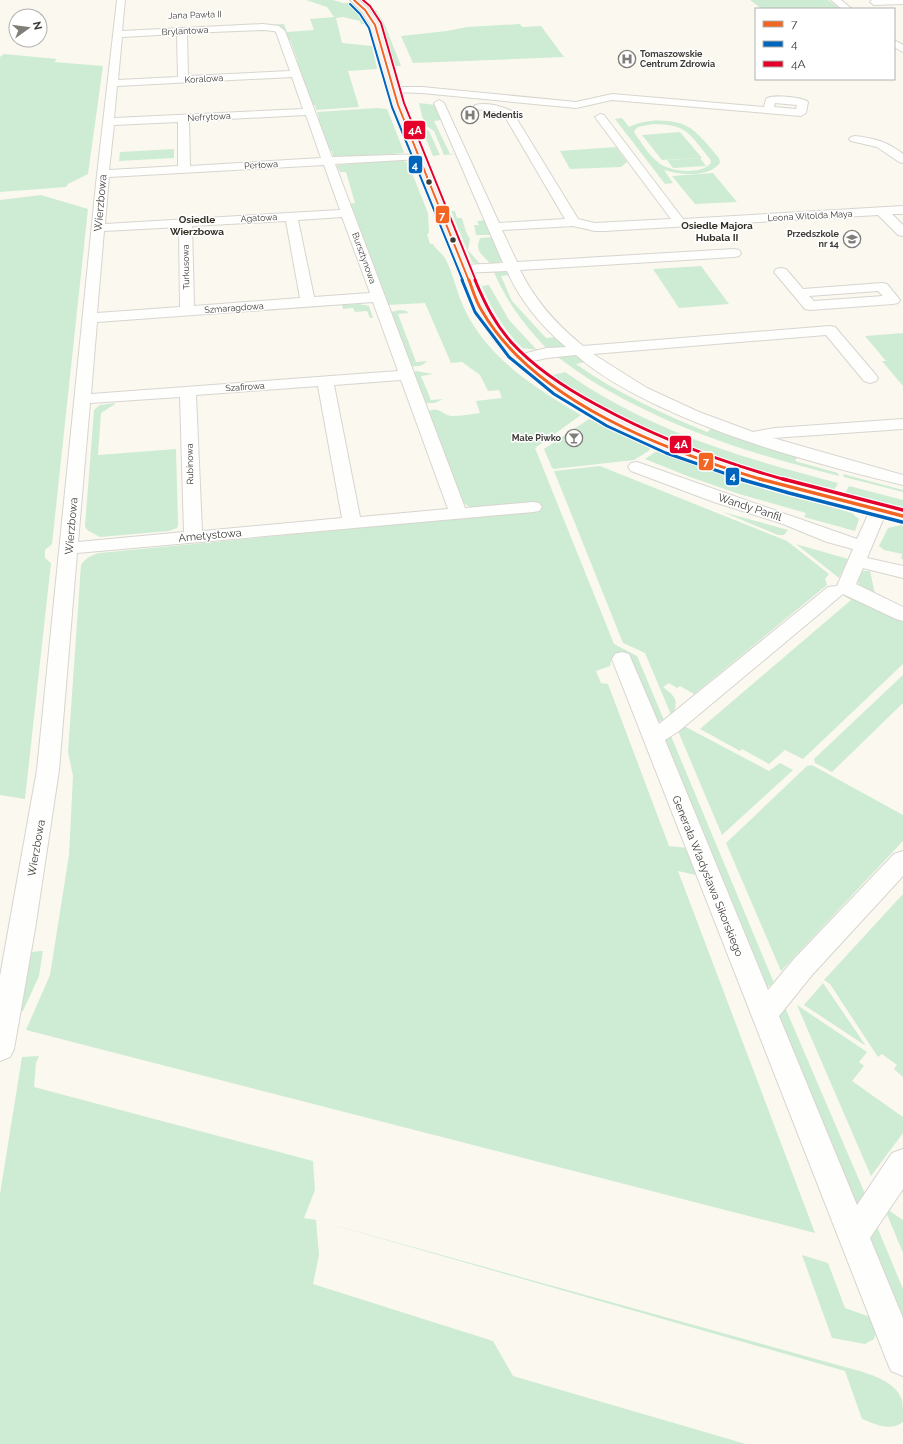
<svg xmlns="http://www.w3.org/2000/svg" width="903" height="1444" viewBox="0 0 903 1444" font-family="Raleway,sans-serif">
<style>
.green{fill:#ceecd3;fill-rule:evenodd}
.lines{fill:none;stroke-linecap:round;stroke-linejoin:round}
.street-casing{stroke:#d7d5cf;stroke-width:2}
.secondary-casing{stroke:#d7d5cf;stroke-width:2}
.street{fill:#fefefd;fill-rule:evenodd}
.secondary{fill:#f6f1ef;fill-rule:evenodd}
.bus-1-far2-casing{stroke:#fff;stroke-width:3.5}
.bus-1-far1-casing{stroke:#fff;stroke-width:5}
.bus-1-casing{stroke:#fff;stroke-width:6}
.bus-2-far2-casing{stroke:#fff;stroke-width:3.5}
.bus-2-far1-casing{stroke:#fff;stroke-width:5}
.bus-2-casing{stroke:#fff;stroke-width:6}
.bus-3-far2-casing{stroke:#fff;stroke-width:3.5}
.bus-3-far1-casing{stroke:#fff;stroke-width:5}
.bus-3-casing{stroke:#fff;stroke-width:6}
.bus-1-far2{stroke:#f26522;stroke-width:2}
.bus-1-far1{stroke:#f26522;stroke-width:3}
.bus-1{stroke:#f26522;stroke-width:3.5}
.bus-2-far2{stroke:#0065bd;stroke-width:2}
.bus-2-far1{stroke:#0065bd;stroke-width:3}
.bus-2{stroke:#0065bd;stroke-width:3.5}
.bus-3-far2{stroke:#e4002b;stroke-width:2}
.bus-3-far1{stroke:#e4002b;stroke-width:3}
.bus-3{stroke:#e4002b;stroke-width:3.5}
.bus-dot{fill:#3e3c37;stroke:#fff;stroke-width:1.5}
.labels{text-anchor:middle;stroke-width:3;stroke-linejoin:round;paint-order:stroke}
.far-street-label{font-size:9px;fill:#3e3c37;stroke:#fff}
.far-poi-label{font-size:9px;font-weight:bold;fill:#3e3c37;stroke:#fff;text-anchor:start}
.far-neighbourhood-label{font-size:10px;font-weight:bold;fill:#322e24;stroke:#fff}
.street-label{font-size:11px;fill:#3e3c37;stroke:#fff}
.line-badge{stroke:#fff;stroke-width:1.5}
.badge-label{font-size:11px;text-anchor:middle;font-weight:bold;fill:#fff}
</style>
<rect width="100%" height="100%" fill="#fbf8f0"/>
<g class="green">
<polygon points="306,0 333,0 343,3 353,3 368,22 367,24 361,24 360,21 343,17 336,18 342,43 372,46 377,69 348,71 359,107 316,110 315,105 312,105 296,62 298,62 290,40 288,39 283,29 266,25 284,24 287,32 314,30 310,19 334,17 327,7"/>
<polygon points="750,0 828,0 841,9 762,9"/>
<polygon points="376,10 384,23 401,66 395,66 378,21 372,11"/>
<polygon points="520,24 522,27 541,26 564,57 413,63 401,36 447,31 467,27"/>
<polygon points="4,54 57,59 54,62 103,66 88,174 68,184 66,187 0,192 0,57"/>
<polygon points="419,103 436,105 442,120 434,121 450,154 457,154 444,155 434,131 422,123 423,120"/>
<polygon points="377,108 387,109 404,152 403,153 340,158 333,156 332,151 329,151 317,118 319,118 317,112"/>
<path d="M622 118 629 127C646 118 678 118 693 130 703 138 711 149 719 158L720 163C708 178 680 175 664 170L673 183 665 184 615 119ZM653 124C688 124 690 135 710 159L711 163C701 175 670 172 659 163 649 156 642 143 635 134L634 131 638 127Z"/>
<polygon points="421,126 429,131 440,155 433,156"/>
<polygon points="680,132 702,158 662,160 642,135"/>
<polygon points="616,147 627,162 621,167 570,169 560,151"/>
<polygon points="174,149 174,158 119,161 120,152"/>
<polygon points="700,158 706,166 673,168 667,160"/>
<path d="M401 160 408 163 428 213 429 233 427 234 430 244H433C436 250 442 253 445 258 454 275 457 295 466 312 490 360 537 389 581 415L535 448 614 644 637 656 664 720 657 722 629 655 612 657 610 666 596 671 601 683 608 684 669 846 687 848 696 875 678 871 815 1233 26 1030 50 975 69 855 73 776 68 752 81 565C86 557 91 556 99 553L536 511 470 507 463 503 428 412C437 405 443 415 451 416 461 416 471 414 480 413L476 401 502 398 499 390 488 391 480 375 462 362 451 363 425 303 388 305 347 204 355 203 346 172H340L337 166 339 165Z"/>
<polygon points="713,173 737,202 695,204 672,176"/>
<polygon points="41,195 88,209 52,544 45,550 45,558 51,563 25,799 0,795 0,200"/>
<polygon points="451,211 455,211 457,218 462,218 466,232 470,239 468,250 481,265 472,262"/>
<polygon points="486,220 493,235 476,235 474,225 479,225 477,221"/>
<path d="M493 237 503 261 491 265C483 254 474 253 480 238Z"/>
<polygon points="701,266 729,304 679,308 653,269"/>
<path d="M493 270 505 271 510 275 501 276 512 301 546 338 556 337 566 347 548 350C524 325 507 303 493 270Z"/>
<path d="M489 285 509 320 537 350 522 348C504 329 492 310 482 286Z"/>
<polygon points="359,304 369,306 373,318 370,318 367,311 355,312 353,308 343,309 342,305"/>
<path d="M400 310 407 311 408 313 398 314 416 362 427 361C423 366 417 367 411 366L391 312Z"/>
<polygon points="903,333 903,386 882,361 886,361 865,336"/>
<path d="M574 355 585 362 576 364C617 393 661 413 707 432L713 428 798 456 795 461 838 473 839 476C759 456 681 432 609 391 590 381 573 368 556 356Z"/>
<polygon points="416,371 433,374 421,376 431,400 443,399 435,403 425,403 414,373"/>
<path d="M565 372C647 430 742 458 838 483L834 490C735 465 636 438 553 375Z"/>
<polygon points="115,403 115,404 101,413 98,455 176,449 178,524 177,528 169,531 100,537 87,530 85,526 94,410 100,405"/>
<polygon points="589,419 650,448 650,450 634,460 554,469 552,468 544,449"/>
<polygon points="658,451 720,474 852,513 859,519 855,531 804,517 806,513 739,494 690,477 645,459 655,452"/>
<path d="M600 466 787 541 829 574 825 579 827 585 694 694 680 686 677 688 669 683 663 687C676 697 679 700 672 717L645 653 623 643 554 471Z"/>
<polygon points="843,474 903,490 903,492 844,477"/>
<polygon points="849,486 903,500 903,508 845,493"/>
<polygon points="723,512 788,530 784,535 778,535"/>
<polygon points="901,525 903,526 903,559 901,559 902,554 884,550 879,546 888,528"/>
<polygon points="796,544 848,559 839,578"/>
<path d="M863 571H870L876 598C869 593 847 580 863 571Z"/>
<polygon points="844,596 850,596 903,620 903,664 803,759 785,750 769,764 742,749 740,751 700,729 851,600"/>
<polygon points="903,675 903,703 832,772 815,763 814,759"/>
<polygon points="684,726 769,771 780,763 793,770 722,835 678,731"/>
<polygon points="671,736 774,983 765,988 665,742 666,739"/>
<polygon points="812,765 903,815 903,841 781,971 726,843 807,766"/>
<polygon points="903,894 903,1077 894,1069 897,1065 882,1054 878,1057 830,984 824,980"/>
<polygon points="43,951 39,976 23,1011 20,1011 30,952"/>
<polygon points="823,983 866,1046 804,1005"/>
<polygon points="784,1005 866,1196 856,1207 777,1017"/>
<polygon points="797,1005 867,1052 859,1062 864,1066 852,1081 903,1117 903,1133 871,1176"/>
<path d="M39 1056 36 1063 34 1087 313 1161 315 1190 304 1218 316 1220 841 1366C860 1371 896 1379 902 1400 903 1406 903 1415 903 1422 890 1432 875 1424 862 1419L845 1371 316 1220 319 1255 313 1284 493 1341 513 1376 746 1444H0V1194L22 1057Z"/>
<polygon points="884,1207 903,1220 903,1253"/>
<polygon points="873,1217 903,1289 903,1323 864,1228"/>
<polygon points="802,1255 828,1263 845,1308 873,1318 877,1330 874,1339 865,1344 832,1338"/>
</g>
<g class="lines">
<defs>
<g id="street">
<path d="M117 0H125L122 31 263 24 279 26 285 31 332 157 423 154 425 156 423 158 419 159 335 164 465 508 533 502 539 503 542 507 539 511 533 512 77 553 59 770 35 929 14 1049 10 1057 0 1061V976L37 770 96 184ZM263 30 274 31 276 32 290 71 188 76 187 33ZM177 34 178 77 118 80 122 37ZM292 77 303 109 114 118 117 86ZM306 115 321 158 190 166 189 121ZM178 122V166L109 170 114 125ZM324 165 340 210 105 224 109 177ZM342 217 370 293 314 297 298 220ZM286 221 300 298 194 306 192 226ZM179 227 180 307 97 313 104 231ZM373 302 398 371 91 394 97 322ZM401 380 448 509 360 517 334 385ZM318 386 342 518 202 531 196 395ZM180 397 184 532 78 542 90 403Z"/>
<polygon points="831,0 841,0 852,9 842,9"/>
<polygon points="872,0 903,0 903,4 874,5 870,2"/>
<polygon points="894,40 903,45 903,52 894,47"/>
<path d="M393 87H422L576 102 612 94 764 107 766 99C770 94 804 97 808 102L806 113 801 116 612 100 576 108 422 93 389 92 388 90ZM775 103 797 105 796 109 774 107Z"/>
<path d="M439 100 444 103 499 223 565 219 504 115 494 111 475 109 474 107 475 105C488 102 500 106 512 111L578 219 595 223 671 219 595 117 600 114 604 115 683 219 903 206V214H892L903 225V236L898 235 878 215 604 231H595L573 226 502 230 517 262 734 249 739 250 741 253 739 256 734 257 520 270C535 301 556 324 583 346L830 326 835 327 876 375 878 378 876 381 870 383 864 381 826 335 593 354 647 388 699 412 753 432 775 428 903 419V429L773 438 903 475V485C821 465 738 443 661 407 631 393 601 377 576 355L547 358 519 364 514 362 511 359 514 356 547 348 566 347C541 326 520 300 507 271L464 273 459 272 457 269 459 266 464 265 503 263 434 103Z"/>
<path d="M855 136C874 138 888 142 903 154V163L899 162 877 147 851 141 849 139 851 137Z"/>
<path d="M781 268 786 269 803 289 882 283 887 284 900 300 898 303 893 304 810 310 805 309 774 272 776 269ZM878 291 883 296 814 301 809 296Z"/>
<polygon points="637,462 857,539 872,506 878,505 884,506 887,510 867,558 903,566 903,578 863,568 856,584 903,607 903,621 896,619 843,594 679,731 665,740 768,990 794,959 894,854 903,851 903,876 812,975 779,1016 857,1205 892,1153 903,1149 903,1189 870,1238 903,1318 903,1376 891,1371 886,1359 612,659 615,654 622,652 629,654 659,724 828,587 837,586 853,549 827,542 783,524 714,502 631,471 628,467 631,463"/>
</g>
<path id="secondary" d="M350 0H359L368 8 380 25 403 105 488 310C566 432 771 478 903 511V521C791 494 675 468 576 407 550 391 524 374 504 352 492 339 483 325 474 310L393 105 370 25 362 12Z"/>
</defs>
<use href="#street" class="street-casing"/>
<use href="#secondary" class="secondary-casing"/>
<use href="#street" class="street"/>
<use href="#secondary" class="secondary"/>
<defs>
<polyline id="bus-1-far2" points="354,0 365,10 375,25 398,105 469,281"/>
<path id="bus-1-far1" d="M469 280C473 291 476 302 482 311 535 402 667 451 763 480"/>
<polyline id="bus-1" points="760,479 903,516"/>
<polyline id="bus-2-far2" points="350,4 360,14 369,28 392,107 463,281"/>
<polyline id="bus-2-far1" points="462,280 475,312 509,357 554,394 607,426 666,453 744,480"/>
<polyline id="bus-2" points="740,479 789,493 902,522"/>
<polyline id="bus-3-far2" points="363,0 370,6 381,23 404,103 476,281"/>
<path id="bus-3-far1" d="M475 280C485 304 495 324 512 343 536 369 567 389 597 405 657 438 721 462 786 480"/>
<polyline id="bus-3" points="783,479 903,510"/>
</defs>
<use href="#bus-1-far2" class="bus-1-far2-casing"/>
<use href="#bus-1-far1" class="bus-1-far1-casing"/>
<use href="#bus-1" class="bus-1-casing"/>
<use href="#bus-2-far2" class="bus-2-far2-casing"/>
<use href="#bus-2-far1" class="bus-2-far1-casing"/>
<use href="#bus-2" class="bus-2-casing"/>
<use href="#bus-3-far2" class="bus-3-far2-casing"/>
<use href="#bus-3-far1" class="bus-3-far1-casing"/>
<use href="#bus-3" class="bus-3-casing"/>
<use href="#bus-1-far2" class="bus-1-far2"/>
<use href="#bus-1-far1" class="bus-1-far1"/>
<use href="#bus-1" class="bus-1"/>
<use href="#bus-2-far2" class="bus-2-far2"/>
<use href="#bus-2-far1" class="bus-2-far1"/>
<use href="#bus-2" class="bus-2"/>
<use href="#bus-3-far2" class="bus-3-far2"/>
<use href="#bus-3-far1" class="bus-3-far1"/>
<use href="#bus-3" class="bus-3"/>
</g>
<defs>
<symbol id="hospital-ring" viewBox="-11 -11 22 22"><circle r="9.5" fill="#fff" stroke="#807e78" stroke-width="1.5"/><path d="M-5-5h3v3.5h4V-5h3V5h-3V1.5h-4V5h-3Z" fill="#807e78"/></symbol>
<symbol id="school-ring" viewBox="-11 -11 22 22"><circle r="9.5" fill="#fff" stroke="#807e78" stroke-width="1.5"/><path d="M0-5L7-2L0 1L-7-2ZM-4 1L0 2.5L4 1V4Q0 6-4 4Z" fill="#807e78"/></symbol>
<symbol id="bar-ring" viewBox="-11 -11 22 22"><circle r="9.5" fill="#fff" stroke="#807e78" stroke-width="1.5"/><path d="M-6-5H6L.8 .8V4.5H3.5V6h-7V4.5H-.8V.8Z" fill="#807e78"/></symbol>
</defs>
<g fill-rule="evenodd">
<use href="#hospital-ring" x="617" y="49" width="20" height="20"/>
<use href="#hospital-ring" x="460" y="105" width="20" height="20"/>
<use href="#school-ring" x="842" y="229" width="20" height="20"/>
<use href="#bar-ring" x="564" y="428" width="20" height="20"/>
</g>
<g class="bus-dot">
<circle cx="429" cy="182" r="3.5"/>
<circle cx="453" cy="240" r="3.5"/>
</g>
<g class="labels">
<g class="far-street-label">
<text transform="translate(195 15) rotate(-2)" y="3">Jana Pawła II</text>
<text transform="translate(185 31) rotate(-3)" y="3">Brylantowa</text>
<text transform="translate(204 79) rotate(-3)" y="3">Koralowa</text>
<text transform="translate(209 117) rotate(-3)" y="3">Nefrytowa</text>
<text transform="translate(261 165) rotate(-3)" y="3">Perłowa</text>
<text transform="translate(810 216) rotate(-3)" y="3">Leona Witolda Maya</text>
<text transform="translate(259 218) rotate(-3)" y="3">Agatowa</text>
<text transform="translate(364 258) rotate(70)" y="3">Bursztynowa</text>
<text transform="translate(186 267) rotate(-91)" y="3">Turkusowa</text>
<text transform="translate(234 308) rotate(-4)" y="3">Szmaragdowa</text>
<text transform="translate(245 387) rotate(-4)" y="3">Szafirowa</text>
<text transform="translate(190 464) rotate(-91)" y="3">Rubinowa</text>
</g>
<g class="far-poi-label">
<text x="640" y="57">Tomaszowskie<tspan x="640" dy="10">Centrum Zdrowia</tspan></text>
<text x="483" y="118">Medentis</text>
<text x="839" y="237" text-anchor="end">Przedszkole<tspan x="839" dy="10">nr 14</tspan></text>
<text x="561" y="441" text-anchor="end">Małe Piwko</text>
</g>
<g class="far-neighbourhood-label">
<text x="197" y="223">Osiedle<tspan x="197" dy="12">Wierzbowa</tspan></text>
<text x="717" y="229">Osiedle Majora<tspan x="717" dy="12">Hubala II</tspan></text>
</g>
<g class="street-label">
<text transform="translate(100 203) rotate(-85)" y="4">Wierzbowa</text>
<text transform="translate(750 507) rotate(18)" y="4">Wandy Panfil</text>
<text transform="translate(71 526) rotate(-85)" y="4">Wierzbowa</text>
<text transform="translate(210 535) rotate(-5)" y="4">Ametystowa</text>
<text transform="translate(36 848) rotate(-80)" y="4">Wierzbowa</text>
<text transform="translate(708 876) rotate(68)" y="4">Generała Władysława Sikorskiego</text>
</g>
</g>
<g class="line-badge">
<rect x="403" y="120" width="23" height="20" rx="4" fill="#e4002b"/>
<rect x="408" y="155" width="15" height="19" rx="4" fill="#0065bd"/>
<rect x="435" y="205" width="15" height="19" rx="4" fill="#f26522"/>
<rect x="669" y="435" width="23" height="19" rx="4" fill="#e4002b"/>
<rect x="698" y="452" width="16" height="19" rx="4" fill="#f26522"/>
<rect x="725" y="467" width="15" height="19" rx="4" fill="#0065bd"/>
</g>
<g class="badge-label">
<text x="415" y="134">4A</text>
<text x="415" y="169">4</text>
<text x="442" y="219">7</text>
<text x="681" y="448">4A</text>
<text x="706" y="465">7</text>
<text x="733" y="480">4</text>
</g>
<rect x="755" y="8" width="140" height="72" fill="#ffffff" stroke="#b2b1af"/>
<rect x="763" y="21" width="20" height="6" fill="#f26522" stroke="#b2b1af"/>
<text x="791" y="28" font-size="12" fill="#3e3c37">7</text>
<rect x="763" y="41" width="20" height="6" fill="#0065bd" stroke="#b2b1af"/>
<text x="791" y="48" font-size="12" fill="#3e3c37">4</text>
<rect x="763" y="61" width="20" height="6" fill="#e4002b" stroke="#b2b1af"/>
<text x="791" y="68" font-size="12" fill="#3e3c37">4A</text>
<g transform="translate(28 28) rotate(76)"><circle r="19" fill="#ffffff" stroke="#b2b1af"/>
<path d="M0-3L7 15L0 10L-7 15Z" fill="#807e78"/>
<text y="-6" font-size="11" font-weight="bold" text-anchor="middle" fill="#3e3c37">N</text>
</g>
</svg>
